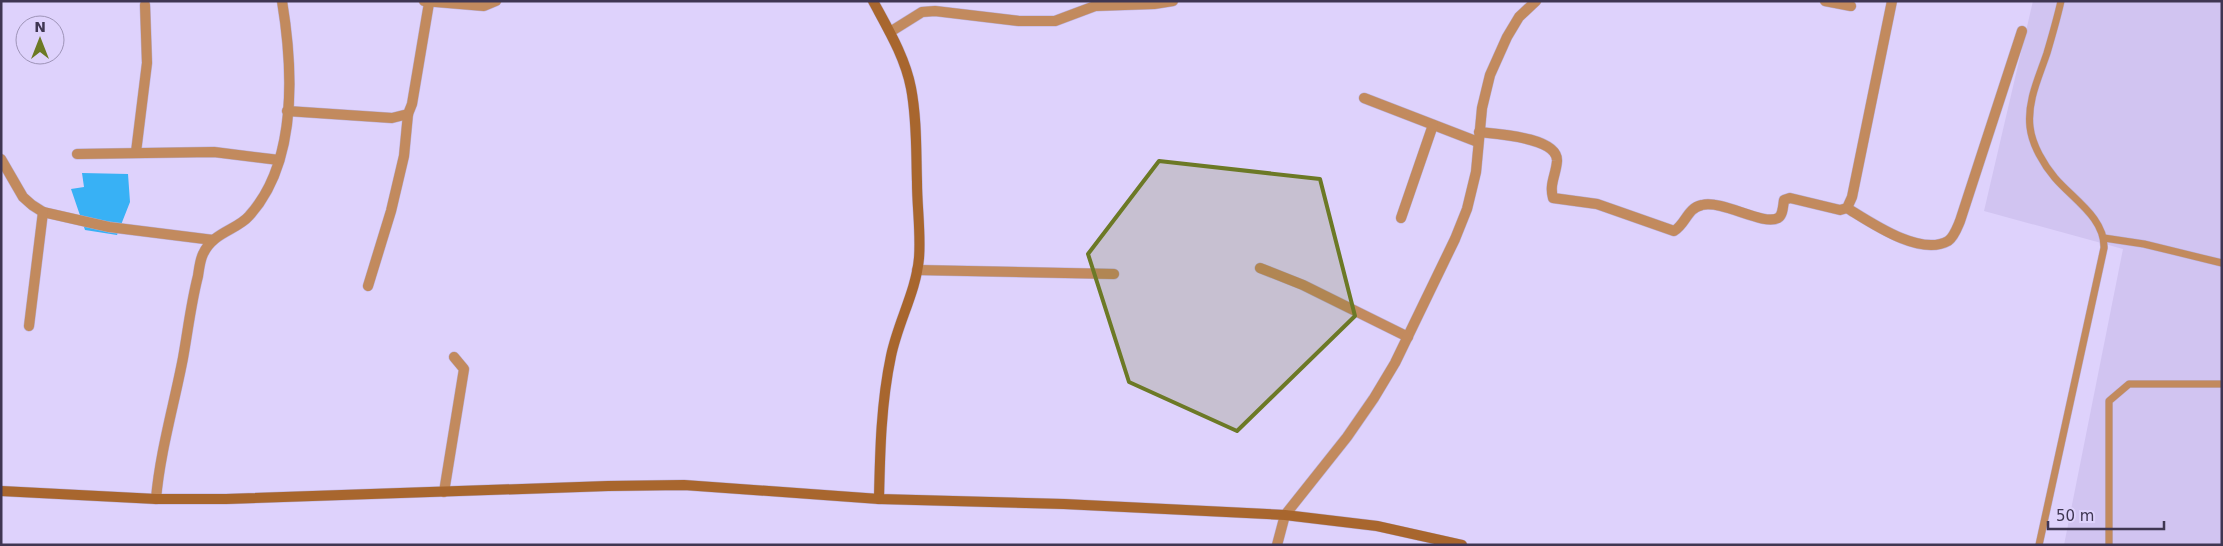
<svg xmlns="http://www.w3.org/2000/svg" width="2223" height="546" viewBox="0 0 2223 546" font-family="'DejaVu Sans',sans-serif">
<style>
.built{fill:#d1c4f1}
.water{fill:#38b1f5}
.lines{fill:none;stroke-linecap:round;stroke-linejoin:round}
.lane-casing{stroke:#bbb0d7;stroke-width:8}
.street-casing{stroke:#bbb0d7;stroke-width:11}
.secondary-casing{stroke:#bbb0d7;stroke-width:11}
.lane{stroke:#c28a5e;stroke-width:7}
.street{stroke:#c28a5e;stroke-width:10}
.secondary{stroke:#a8662e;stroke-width:10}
.marked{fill:#6c7926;fill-opacity:0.2;stroke:#6c7926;stroke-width:4;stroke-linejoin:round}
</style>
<rect width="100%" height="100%" fill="#ded2fc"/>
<polygon class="built" points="2033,1 2222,1 2222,545 2064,545 2123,249 1984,211"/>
<polygon class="water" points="82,173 128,174 130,202 117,235 85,230 71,189 84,187"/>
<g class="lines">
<defs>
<g id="lane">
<polyline points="2104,238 2144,244 2222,263"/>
<path d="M2039 545 2104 248C2105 218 2073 199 2055 178 2044 165 2032 145 2030 127 2027 101 2039 77 2047 53 2052 36 2057 19 2061 1"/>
<polyline points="2109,545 2109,401 2129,384 2222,384"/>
</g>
<g id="street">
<polyline points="424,1 484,6 496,1"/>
<polyline points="1825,1 1851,6"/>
<polyline points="890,32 922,12 935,11 1019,21 1055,21 1095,6 1154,4 1173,1"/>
<polyline points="1364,98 1478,142"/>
<polyline points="287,111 392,118 408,114 412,104 429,3"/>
<path d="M1479 132C1496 134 1558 137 1557 161 1556 175 1549 184 1553 198L1597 204 1674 231C1686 224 1687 208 1702 205 1723 200 1763 226 1778 218 1783 215 1783 206 1784 200L1790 198 1840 210 1847 208 1852 197 1892 1"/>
<polyline points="136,152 147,63 145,5"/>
<polyline points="77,154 214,152 279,160"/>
<polyline points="1,159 23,197 32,205 43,212 109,227 213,240"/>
<path d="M1847 208C1870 222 1920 257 1948 241 1954 237 1957 228 1960 221L2022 31"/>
<polyline points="1401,218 1433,125"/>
<polyline points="1260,268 1303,285 1408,337"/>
<polyline points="917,270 1114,274"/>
<polyline points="368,286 391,211 404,156 408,114"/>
<polyline points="29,326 43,212"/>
<polyline points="444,492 464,369 454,357"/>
<path d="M156 499C160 452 174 405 183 358 188 330 191 303 198 276 199 269 200 260 203 254 213 232 237 230 249 216 298 162 293 68 282 1"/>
<polyline points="1277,545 1285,515 1347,437 1374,398 1395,363 1455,239 1467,209 1476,172 1482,108 1490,75 1507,37 1519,17 1536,1"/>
</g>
<g id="secondary">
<path d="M873 1C888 29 905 57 911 88 917 119 916 151 917 182 917 207 921 233 919 258 916 292 898 322 891 356 881 403 880 452 879 499"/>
<polyline points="1,491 156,499 226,499 608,486 684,485 879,499 1064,504 1285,515 1377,526 1462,545"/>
</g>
</defs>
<use href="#lane" class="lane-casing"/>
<use href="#street" class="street-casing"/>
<use href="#secondary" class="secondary-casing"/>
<use href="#lane" class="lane"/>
<use href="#street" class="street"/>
<use href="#secondary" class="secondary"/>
</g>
<path class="marked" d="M1159 161 1320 179 1355 316 1237 431 1129 382 1088 254Z"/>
<rect width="2223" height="546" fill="none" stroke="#3f3652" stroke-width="5"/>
<g transform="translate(40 40)"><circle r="24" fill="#ded2fc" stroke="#9e94b8"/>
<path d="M0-4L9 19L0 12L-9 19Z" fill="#6c7926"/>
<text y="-8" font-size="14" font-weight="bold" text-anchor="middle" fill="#3f3652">N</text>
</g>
<path d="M2048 521v8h116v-8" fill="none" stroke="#3f3652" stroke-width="2.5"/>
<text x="2056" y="521" font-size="15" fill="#3f3652" stroke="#ded2fc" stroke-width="4" paint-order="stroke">50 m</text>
</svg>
